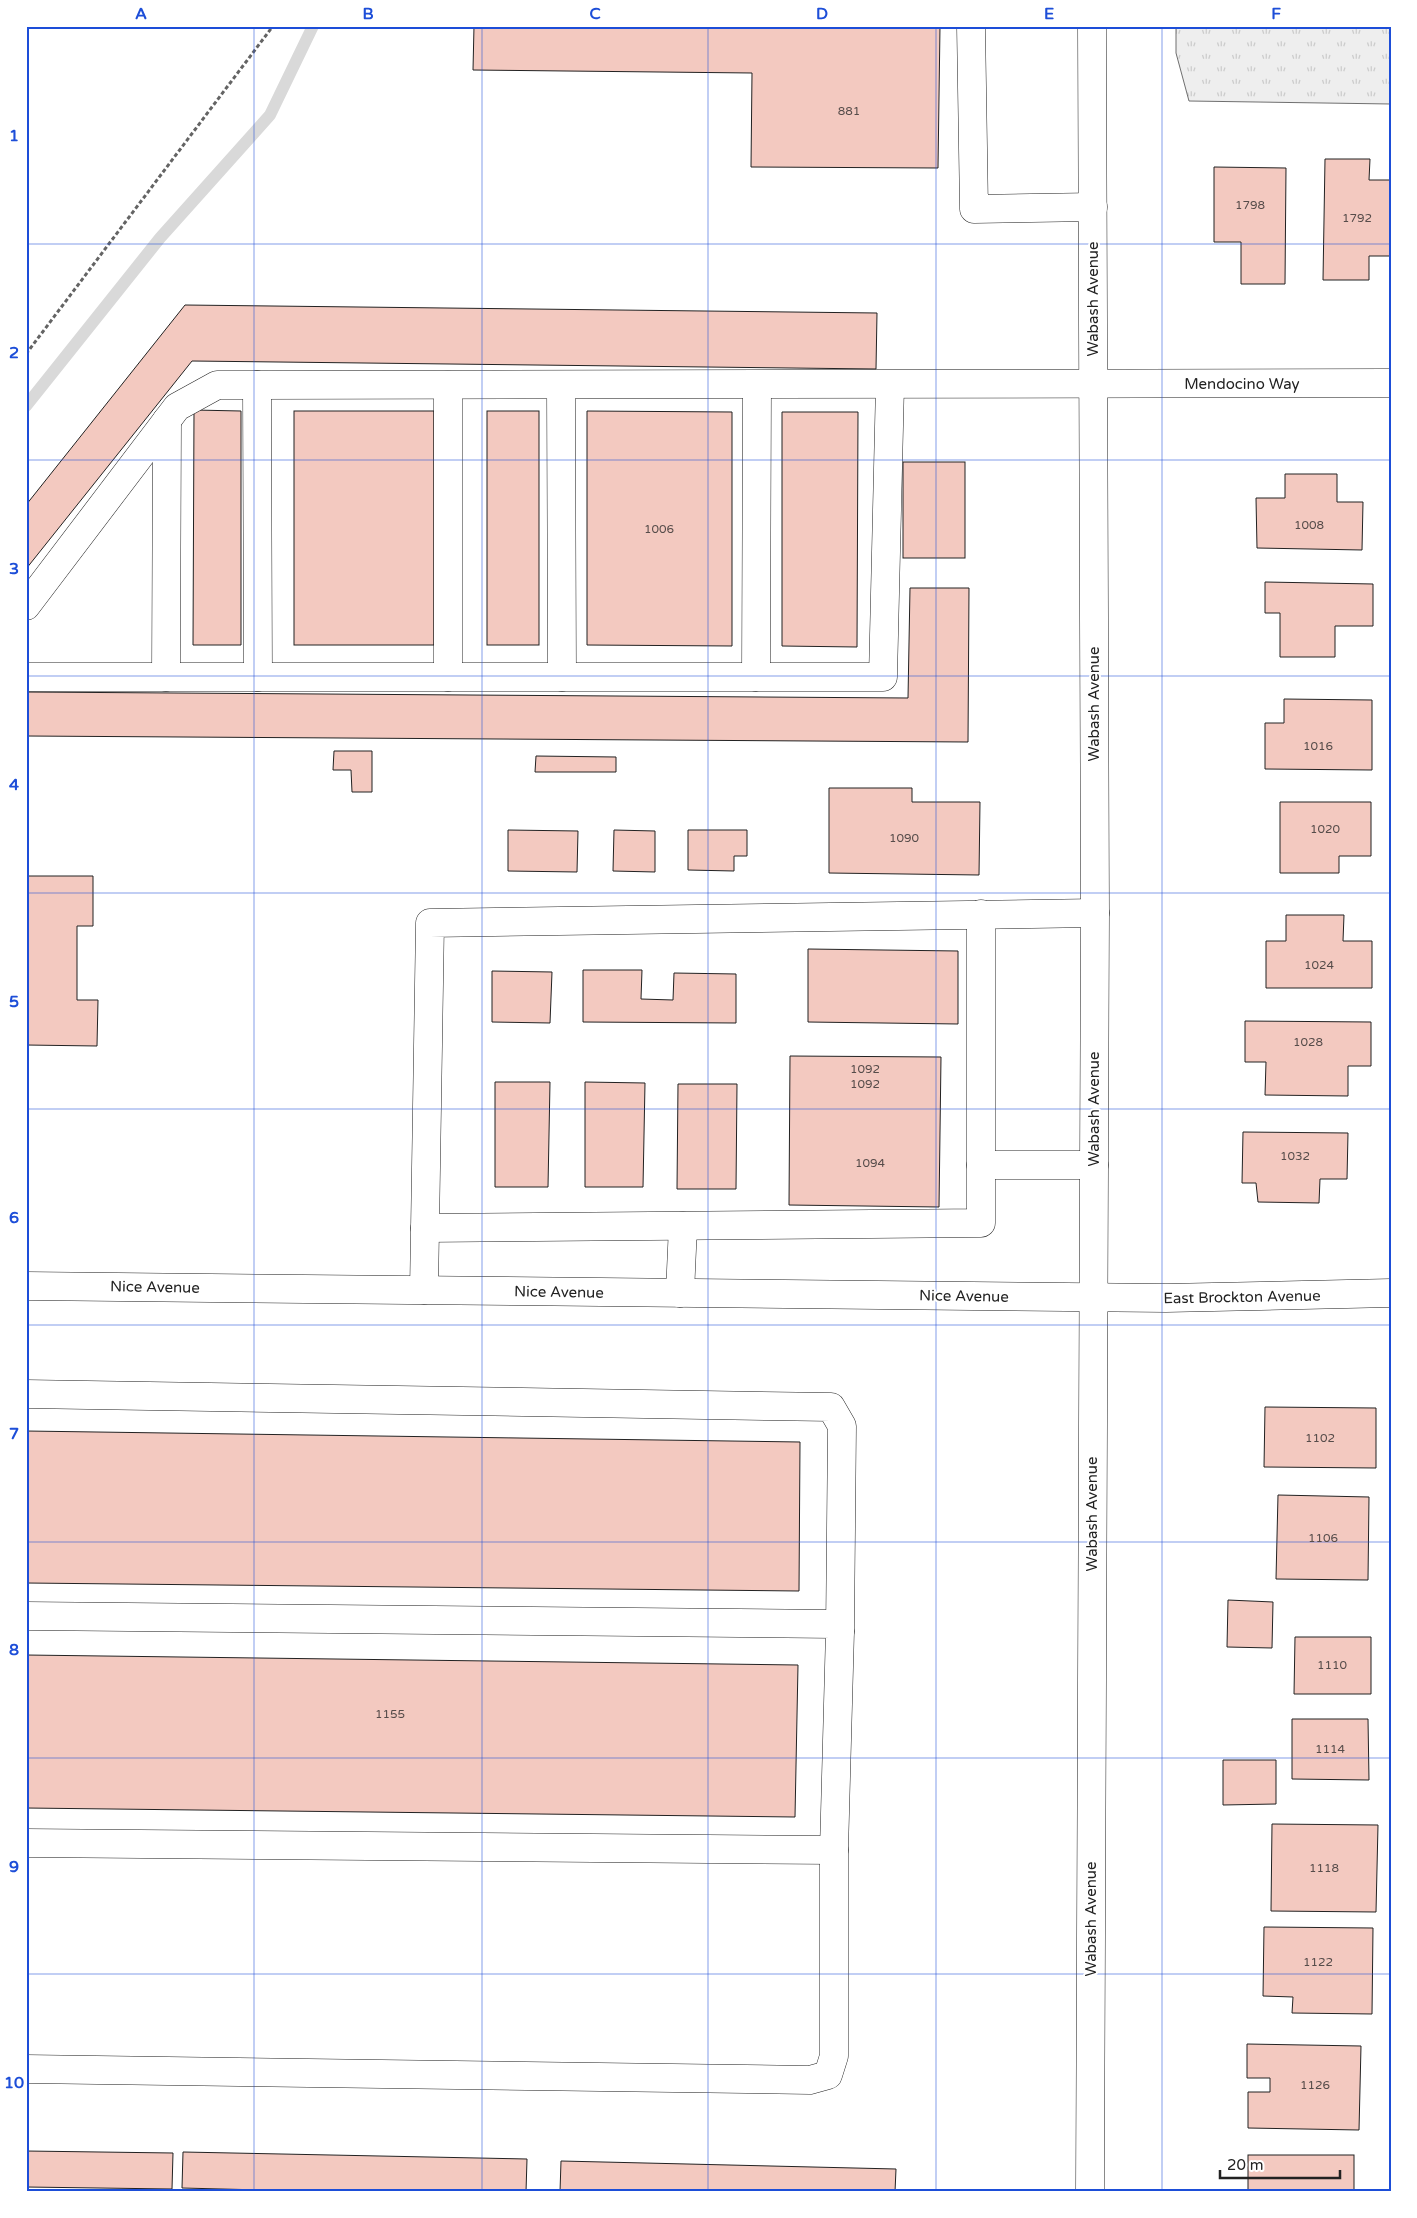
<svg xmlns="http://www.w3.org/2000/svg" width="1417" height="2218" viewBox="0 0 1417 2218" font-family="'Varela Round',sans-serif">
<style>
.grass{fill:url(#grass-tufts);stroke:#6f6f6f}
.lines{fill:none;stroke-linecap:round;stroke-linejoin:round}
.stream{stroke:#d9d9d9;stroke-width:12}
.building{fill:#f3c9c0;stroke:#222}
.minor-casing{stroke:#222;stroke-width:29}
.path{stroke:#646464;stroke-width:3;stroke-dasharray:4 2.5;stroke-linecap:butt}
.minor{stroke:#fff;stroke-width:28}
.grid{fill:none;stroke:#1d4ed8;stroke-width:1;stroke-opacity:0.55}
.labels{text-anchor:middle;stroke-width:4;stroke-linejoin:round;paint-order:stroke}
.number-label{font-size:12px;fill:#564c4a}
.street-label{font-size:15px;fill:#222;stroke:#fff}
.neatline{fill:none;stroke:#1d4ed8;stroke-width:2}
.grid-label{font-size:16px;text-anchor:middle;font-weight:bold;fill:#1d4ed8}
</style>
<defs>
<pattern id="grass-tufts" width="24" height="20" patternUnits="userSpaceOnUse" patternTransform="scale(1.25)"><rect width="24" height="20" fill="#eee"/><path d="M3 7l-1-3M5 7V3M7 7l1-3M15 17l-1-3M17 17v-4M19 17l1-3" fill="none" stroke="#ccc"/></pattern>
</defs>
<rect width="100%" height="100%" fill="#fff"/>
<polygon class="grass" points="1176,26 1391,26 1391,104 1189,101 1176,53"/>
<g class="lines">
<polyline class="stream" points="26,406 160,238 270,115 313,26"/>
</g>
<g class="building">
<polygon points="474,26 940,26 938,168 751,167 752,73 473,70"/>
<polygon points="1325,159 1370,159 1369,180 1391,180 1391,256 1369,256 1369,280 1323,280"/>
<polygon points="1214,167 1286,168 1285,284 1241,284 1241,242 1214,242"/>
<polygon points="185,305 877,313 876,369 192,361 26,569 26,505"/>
<polygon points="194,410 241,411 241,645 193,645"/>
<rect x="294" y="411" width="140" height="234"/>
<rect x="487" y="411" width="52" height="234"/>
<polygon points="587,411 732,412 732,646 587,645"/>
<polygon points="782,412 858,412 857,647 782,646"/>
<rect x="903" y="462" width="62" height="96"/>
<polygon points="1285,474 1337,474 1337,502 1363,502 1362,550 1257,548 1256,498 1285,498"/>
<polygon points="1265,582 1373,584 1373,626 1335,626 1335,657 1280,657 1280,613 1265,613"/>
<polygon points="910,588 969,588 968,742 26,736 26,692 908,698"/>
<polygon points="1284,699 1372,700 1372,770 1265,769 1265,723 1284,723"/>
<polygon points="334,751 372,751 372,792 352,792 351,770 333,770"/>
<polygon points="536,756 616,757 616,772 535,772"/>
<polygon points="829,788 912,788 912,802 980,802 979,875 829,873"/>
<polygon points="1280,802 1371,802 1371,856 1339,856 1339,873 1280,873"/>
<polygon points="508,830 578,831 577,872 508,871"/>
<polygon points="614,830 655,831 655,872 613,871"/>
<polygon points="688,830 747,830 747,856 734,856 734,871 688,870"/>
<polygon points="26,876 93,876 93,926 77,926 77,1000 98,1000 97,1046 26,1045"/>
<polygon points="1286,915 1344,915 1343,941 1372,941 1372,988 1266,988 1266,941 1286,941"/>
<polygon points="808,949 958,951 958,1024 808,1022"/>
<polygon points="583,970 642,970 641,999 673,1000 674,973 736,974 736,1023 583,1022"/>
<polygon points="492,971 552,972 550,1023 492,1022"/>
<polygon points="1245,1021 1371,1022 1371,1066 1348,1066 1348,1096 1265,1095 1266,1062 1245,1062"/>
<polygon points="790,1056 941,1057 939,1207 789,1205"/>
<polygon points="495,1082 550,1082 548,1187 495,1187"/>
<polygon points="585,1082 645,1083 643,1187 585,1187"/>
<polygon points="678,1084 737,1084 736,1189 677,1189"/>
<polygon points="1243,1132 1348,1133 1347,1179 1320,1179 1319,1203 1258,1202 1256,1183 1242,1183"/>
<polygon points="1265,1407 1376,1408 1376,1468 1264,1467"/>
<polygon points="26,1431 800,1442 799,1591 26,1583"/>
<polygon points="1278,1495 1369,1497 1368,1580 1276,1579"/>
<polygon points="1228,1600 1273,1602 1272,1648 1227,1647"/>
<polygon points="1295,1637 1371,1637 1371,1694 1294,1694"/>
<polygon points="26,1655 798,1665 795,1817 26,1808"/>
<polygon points="1292,1719 1368,1719 1369,1780 1292,1779"/>
<polygon points="1223,1760 1276,1760 1276,1804 1223,1805"/>
<polygon points="1272,1824 1378,1825 1376,1912 1271,1911"/>
<polygon points="1264,1927 1373,1928 1372,2014 1292,2013 1293,1997 1263,1996"/>
<polygon points="1247,2044 1361,2046 1359,2130 1248,2128 1248,2092 1270,2092 1270,2078 1247,2078"/>
<polygon points="26,2151 173,2153 172,2189 26,2187"/>
<polygon points="183,2152 527,2159 526,2192 341,2192 182,2188"/>
<rect x="1248" y="2155" width="106" height="37"/>
<polygon points="561,2161 896,2169 895,2192 560,2192"/>
</g>
<g class="lines">
<defs>
<g id="minor">
<polyline points="971,26 974,209 1093,207"/>
<polyline points="257,385 258,677"/>
<polyline points="448,385 448,677"/>
<polyline points="561,385 562,677"/>
<polyline points="26,606 177,407 217,385 1391,383"/>
<polyline points="26,677 883,677 890,385"/>
<polyline points="166,677 167,420"/>
<polyline points="756,677 757,385"/>
<polyline points="981,1165 1094,1165"/>
<polyline points="425,1228 981,1223 981,914"/>
<polyline points="26,1286 1166,1298 1391,1293"/>
<polyline points="424,1290 430,923 1095,913"/>
<polyline points="680,1293 683,1226"/>
<polyline points="26,1394 831,1407 842,1426 840,1631"/>
<polyline points="26,1616 835,1624 840,1631 834,1850 834,2056 828,2075 810,2080 26,2069"/>
<polyline points="26,1843 834,1850"/>
<polyline points="1090,2192 1095,913 1092,26"/>
</g>
</defs>
<use href="#minor" class="minor-casing"/>
<polyline class="path" points="26,354 273,26"/>
<use href="#minor" class="minor"/>
</g>
<path class="grid" d="M254 26V2192M482 26V2192M708 26V2192M936 26V2192M1162 26V2192M26 244H1391M26 460H1391M26 676H1391M26 893H1391M26 1109H1391M26 1325H1391M26 1542H1391M26 1758H1391M26 1974H1391"/>
<g class="labels">
<g class="number-label">
<text x="849" y="115">881</text>
<text x="1250" y="209">1798</text>
<text x="1357" y="222">1792</text>
<text x="1309" y="529">1008</text>
<text x="659" y="533">1006</text>
<text x="1318" y="750">1016</text>
<text x="1325" y="833">1020</text>
<text x="904" y="842">1090</text>
<text x="1319" y="969">1024</text>
<text x="1308" y="1046">1028</text>
<text x="865" y="1073">1092</text>
<text x="865" y="1088">1092</text>
<text x="1295" y="1160">1032</text>
<text x="870" y="1167">1094</text>
<text x="1320" y="1442">1102</text>
<text x="1323" y="1542">1106</text>
<text x="1332" y="1669">1110</text>
<text x="390" y="1718">1155</text>
<text x="1330" y="1753">1114</text>
<text x="1324" y="1872">1118</text>
<text x="1318" y="1966">1122</text>
<text x="1315" y="2089">1126</text>
</g>
<g class="street-label">
<text transform="translate(1093 299) rotate(-90)" y="5">Wabash Avenue</text>
<text x="1242" y="389">Mendocino Way</text>
<text transform="translate(1094 704) rotate(-90)" y="5">Wabash Avenue</text>
<text transform="translate(1094 1109) rotate(-90)" y="5">Wabash Avenue</text>
<text transform="translate(155 1287) rotate(1)" y="5">Nice Avenue</text>
<text transform="translate(559 1292) rotate(1)" y="5">Nice Avenue</text>
<text transform="translate(964 1296) rotate(1)" y="5">Nice Avenue</text>
<text transform="translate(1242 1297) rotate(-1)" y="5">East Brockton Avenue</text>
<text transform="translate(1092 1514) rotate(-90)" y="5">Wabash Avenue</text>
<text transform="translate(1091 1919) rotate(-90)" y="5">Wabash Avenue</text>
</g>
</g>
<rect width="1417" height="2218" fill="none" stroke="#ffffff" stroke-width="55"/>
<path d="M1220 2170v8h120v-8" fill="none" stroke="#222222" stroke-width="2.5"/>
<text x="1227" y="2170" font-size="15" fill="#222222" stroke="#ffffff" stroke-width="4" paint-order="stroke">20 m</text>
<rect x="28" y="28" width="1362" height="2162" class="neatline"/>
<g class="grid-label">
<text x="141" y="19">A</text>
<text x="368" y="19">B</text>
<text x="595" y="19">C</text>
<text x="822" y="19">D</text>
<text x="1049" y="19">E</text>
<text x="1276" y="19">F</text>
<text x="14" y="141">1</text>
<text x="14" y="358">2</text>
<text x="14" y="574">3</text>
<text x="14" y="790">4</text>
<text x="14" y="1007">5</text>
<text x="14" y="1223">6</text>
<text x="14" y="1439">7</text>
<text x="14" y="1655">8</text>
<text x="14" y="1872">9</text>
<text x="14" y="2088">10</text>
</g>
</svg>
